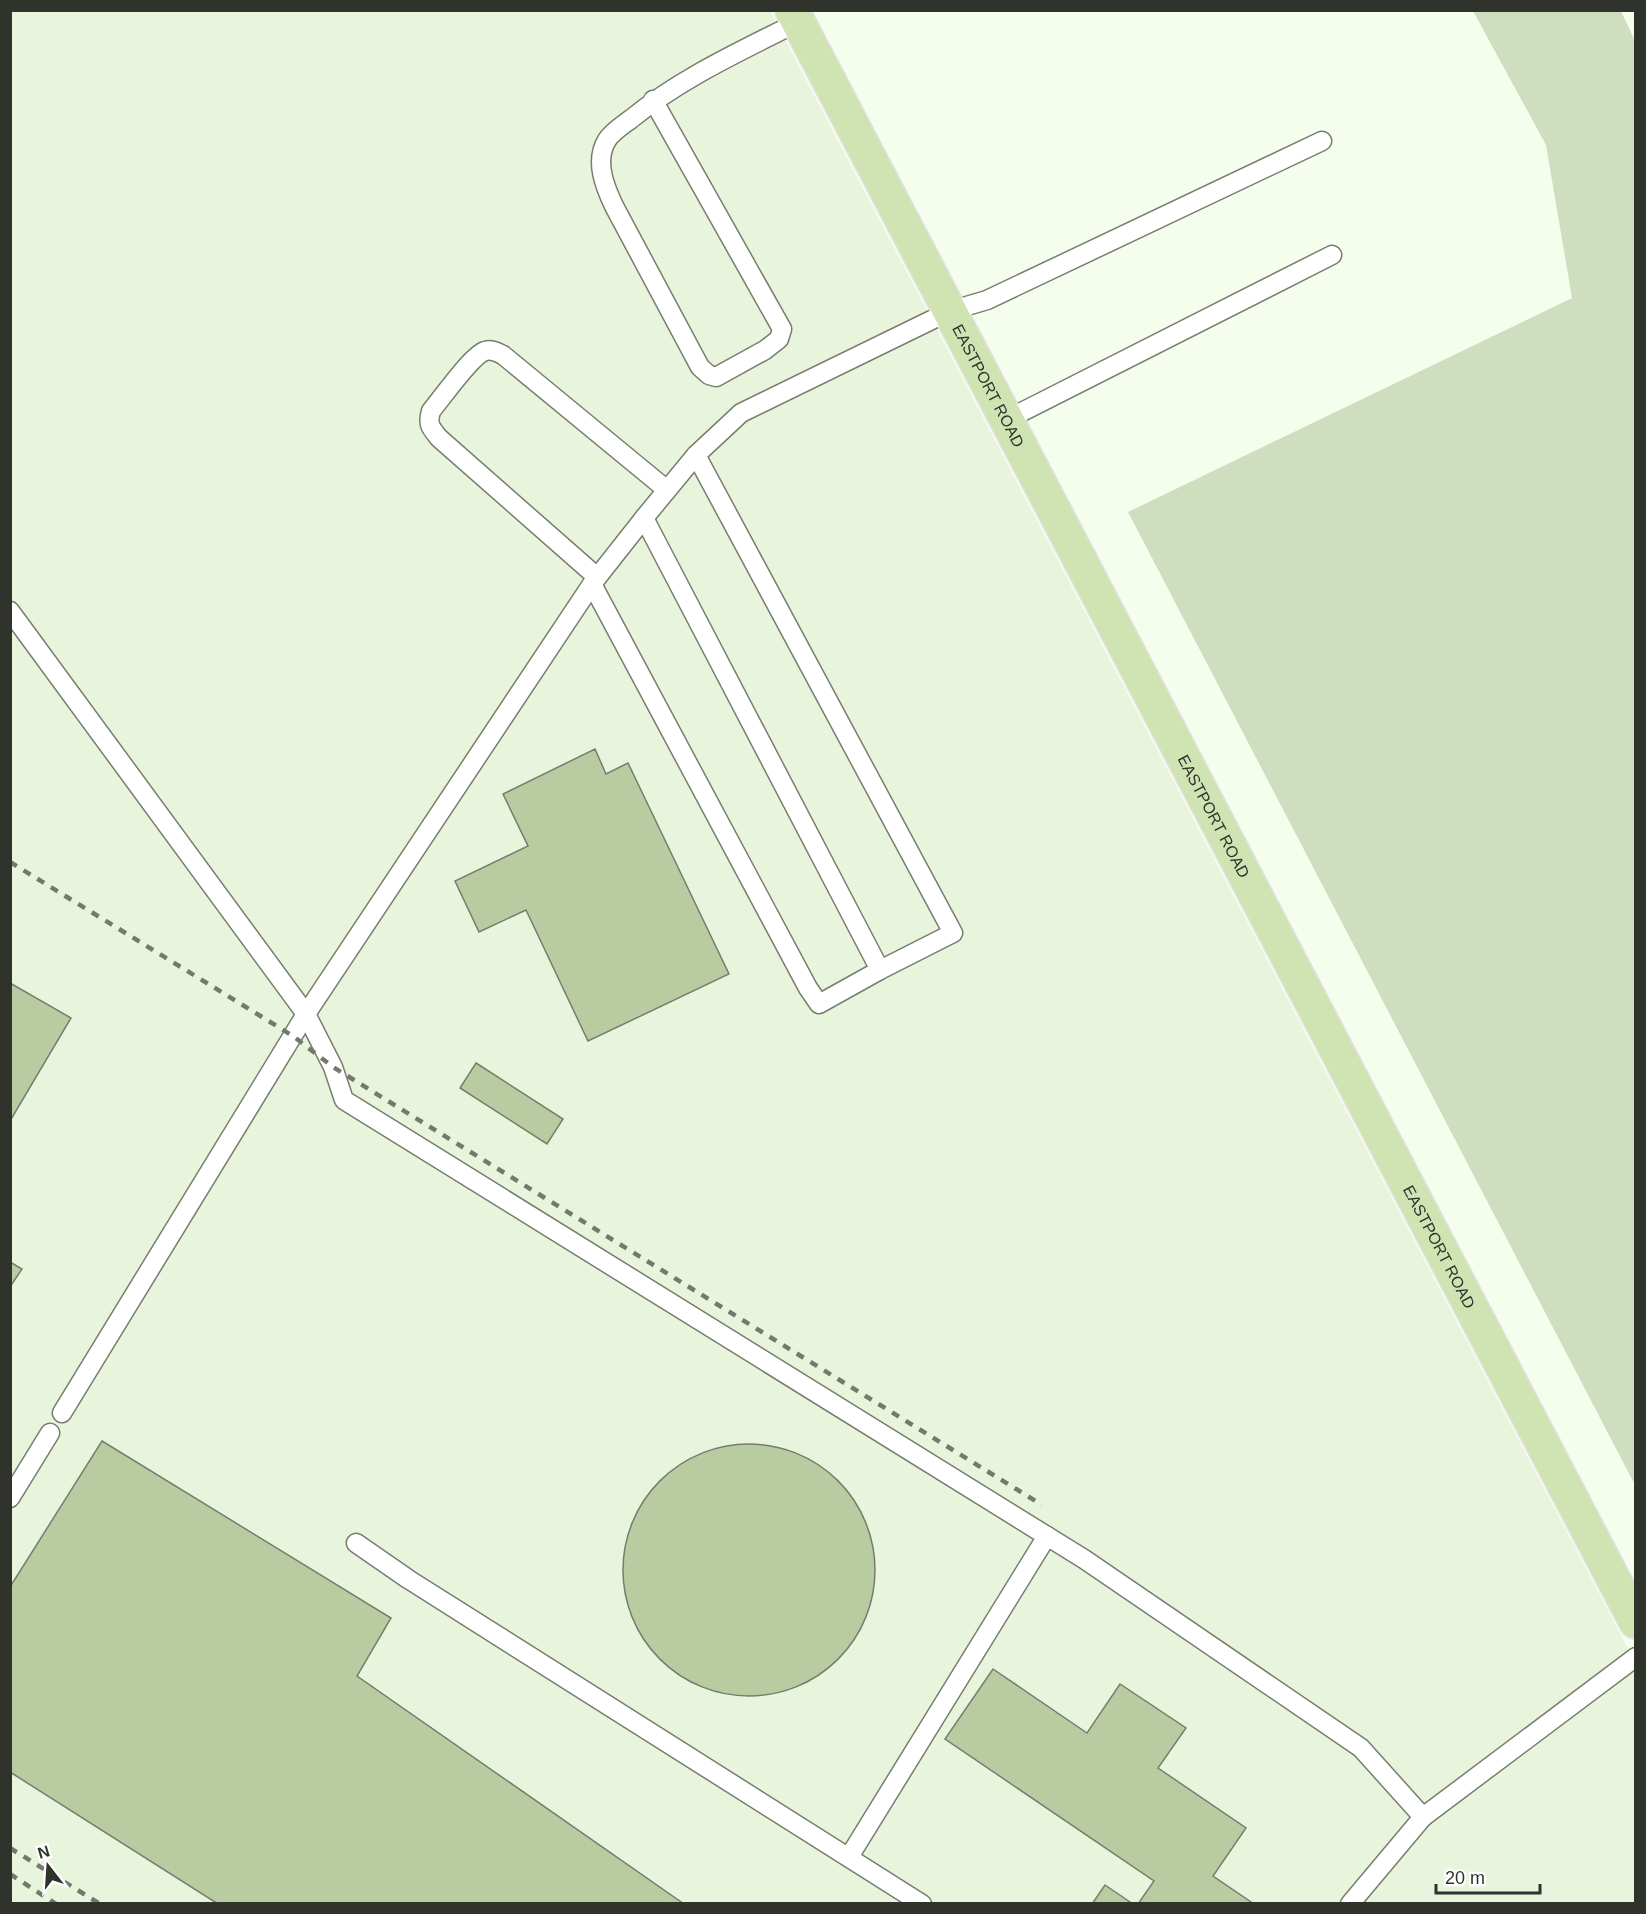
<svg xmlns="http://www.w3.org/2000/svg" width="1646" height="1914" viewBox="0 0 1646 1914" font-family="Helvetica,sans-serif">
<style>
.built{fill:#e9f4dc}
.green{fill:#d0dec0}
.building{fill:#b9cca1;stroke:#777d6e;stroke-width:1.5}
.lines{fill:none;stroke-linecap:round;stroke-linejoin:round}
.lane-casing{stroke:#777e6e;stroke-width:21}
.primary-casing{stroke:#e2e2e1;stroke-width:36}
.lane{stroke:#fff;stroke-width:18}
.primary{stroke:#cfe3b3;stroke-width:33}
.rail{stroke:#74796e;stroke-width:4.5;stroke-dasharray:8 8;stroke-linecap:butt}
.labels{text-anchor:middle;stroke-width:6;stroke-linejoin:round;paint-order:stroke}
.street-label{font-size:16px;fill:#30332c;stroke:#fff}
</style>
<rect width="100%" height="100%" fill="#f5fdec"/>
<polygon class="built" points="11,11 770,11 1635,1662 1635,1903 11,1904"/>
<polygon class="green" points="1473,11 1621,11 1635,41 1635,1485 1128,512 1572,298 1546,145"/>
<g class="building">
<polygon points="595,749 606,774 628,763 729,974 588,1041 526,910 479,932 455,881 528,846 503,794"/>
<polygon points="10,983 71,1018 10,1121"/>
<polygon points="476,1063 563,1119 547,1144 460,1088"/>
<polygon points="10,1262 22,1269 10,1287"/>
<polygon points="102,1441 391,1618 357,1676 684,1904 218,1904 10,1772 10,1587"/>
<circle cx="749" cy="1570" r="126"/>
<polygon points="993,1669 1087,1733 1120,1684 1186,1728 1158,1768 1246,1828 1213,1876 1254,1904 1138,1904 1154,1881 945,1739"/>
<polygon points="1105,1885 1133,1904 1092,1904"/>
</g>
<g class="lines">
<defs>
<g id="lane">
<path d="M653 100 782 329 779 339 765 350 716 377 709 375 700 367 614 206C605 187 594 161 607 140 612 132 623 125 631 119 681 78 741 51 798 22"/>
<polyline points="1006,420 1332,255"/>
<polyline points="644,518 880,970"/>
<path d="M597 577 439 438C431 428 427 425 431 411 442 398 471 356 485 351 492 349 497 352 503 355L667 490"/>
<polyline points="592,584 808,988 819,1004 880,970 953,933 696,455"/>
<polyline points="10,611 306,1014 333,1067 344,1100 1084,1559 1361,1748 1423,1817 1636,1657"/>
<polyline points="62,1413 306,1014 592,584 644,518 696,455 741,413 950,311 987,300 1322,141"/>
<polyline points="10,1498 50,1433"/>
<polyline points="356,1543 408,1579 922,1904"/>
<polyline points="849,1857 1047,1536"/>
<polyline points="1350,1904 1423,1817"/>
</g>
<g id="primary">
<path id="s1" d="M792 10 1636 1622"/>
</g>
</defs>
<use href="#lane" class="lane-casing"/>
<use href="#primary" class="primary-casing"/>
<use href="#lane" class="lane"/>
<use href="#primary" class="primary"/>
<g class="rail">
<polyline points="10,862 293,1036 333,1067 1042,1505"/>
<polyline points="10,1848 100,1904"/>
<polyline points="10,1874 56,1904"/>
</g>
</g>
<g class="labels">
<g class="street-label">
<text dy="6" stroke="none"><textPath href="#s1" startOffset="424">EASTPORT ROAD</textPath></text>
<text dy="6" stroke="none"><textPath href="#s1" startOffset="910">EASTPORT ROAD</textPath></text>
<text dy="6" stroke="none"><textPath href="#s1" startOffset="1396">EASTPORT ROAD</textPath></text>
</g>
</g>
<rect width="1646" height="1914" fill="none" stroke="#30332c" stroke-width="24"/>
<g transform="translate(48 1866) rotate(343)" stroke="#ffffff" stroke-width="4.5" paint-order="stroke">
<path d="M0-4.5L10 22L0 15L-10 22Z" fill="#30332c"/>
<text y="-9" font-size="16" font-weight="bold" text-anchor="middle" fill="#30332c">N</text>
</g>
<path d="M1436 1884v9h104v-9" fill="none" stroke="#30332c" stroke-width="3"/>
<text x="1445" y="1884" font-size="18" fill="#30332c" stroke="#ffffff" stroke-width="4.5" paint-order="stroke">20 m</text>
</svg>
